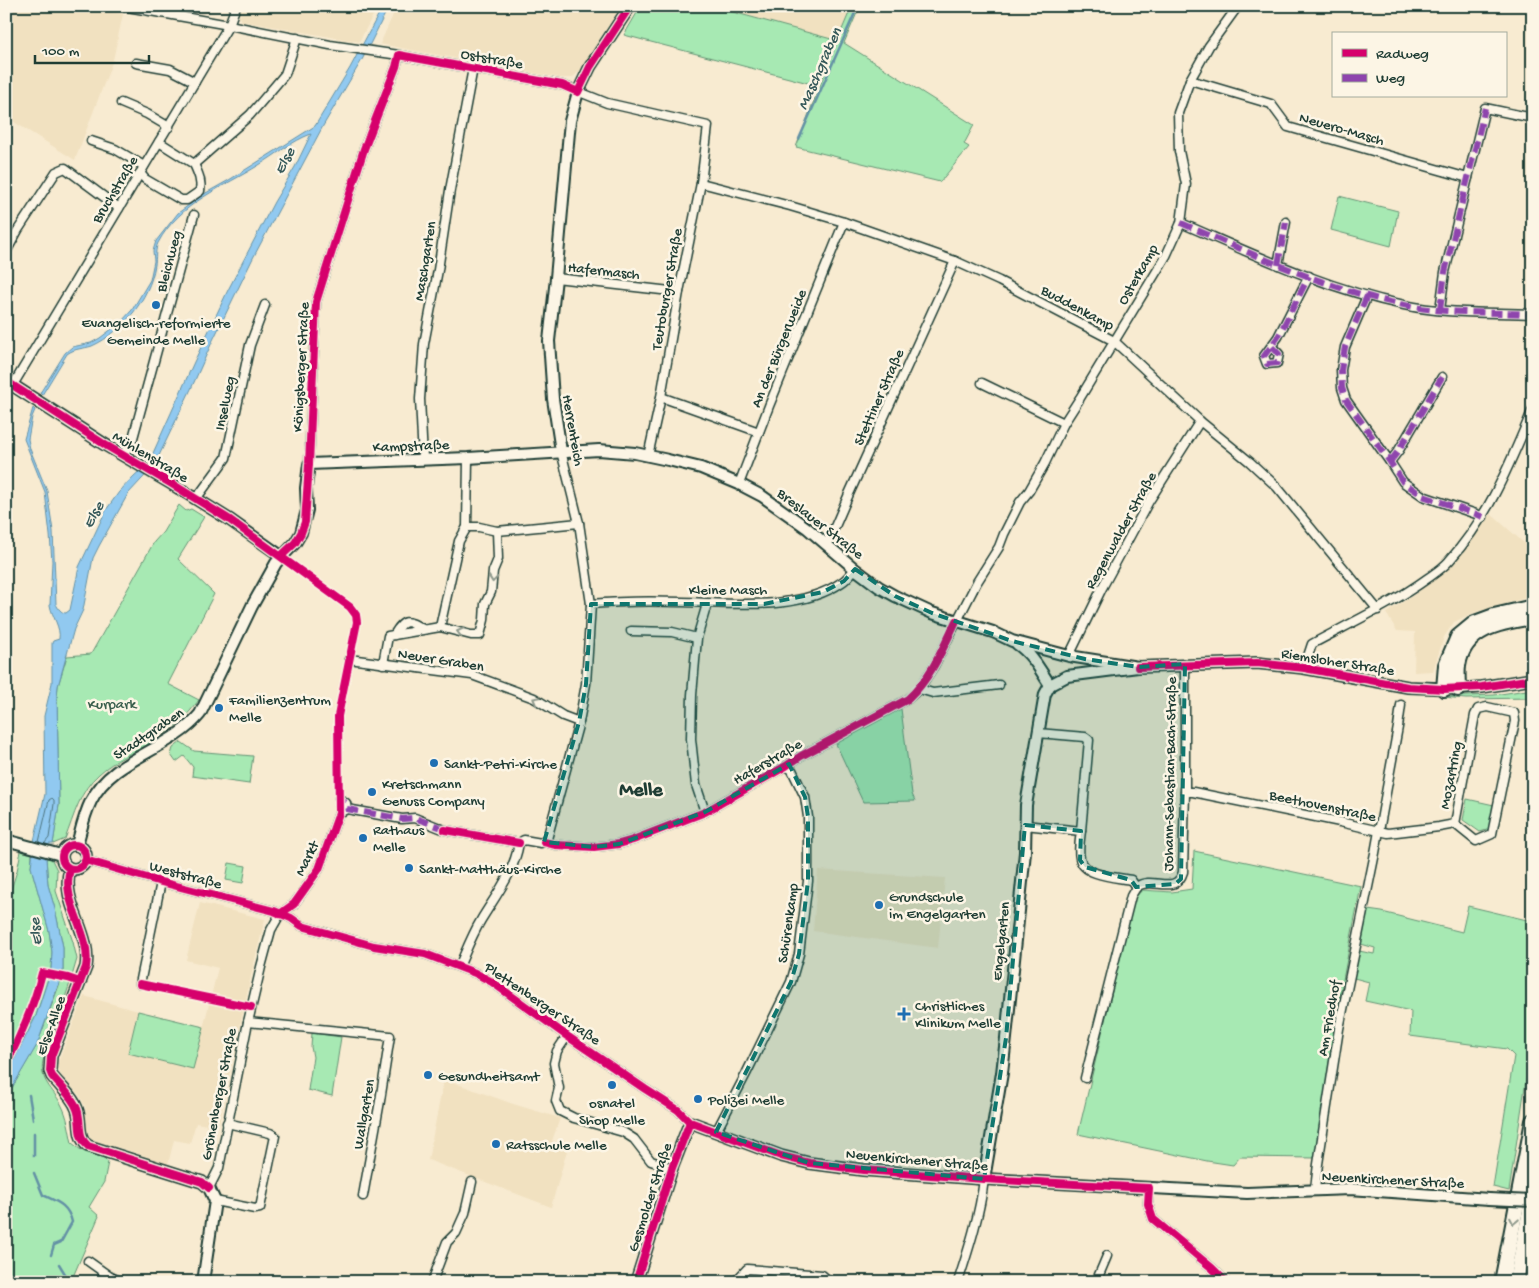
<svg xmlns="http://www.w3.org/2000/svg" width="1539" height="1288" viewBox="0 0 1539 1288" font-family="'Gochi Hand',sans-serif">
<style>
.built{fill:#f1e1c0}
.green{fill:#a7e9b3;stroke:#639374}
.water{fill:#91c9f0;stroke:#6391a5}
.lines{fill:none;stroke-linecap:round;stroke-linejoin:round}
.shore{stroke:#4d757f;stroke-width:1}
.stream{stroke:#6391a5;stroke-width:2.5}
.street-casing{stroke:#1f3d34;stroke-width:11}
.secondary-casing{stroke:#1f3d34;stroke-width:14}
.highway-casing{stroke:#1f3d34;stroke-width:18}
.street{stroke:#fcf5e5;stroke-width:8}
.secondary{stroke:#fcf5e5;stroke-width:10}
.highway{stroke:#fcf5e5;stroke-width:14}
.secondary-bridge-casing{stroke:#1f3d34;stroke-width:14;stroke-linecap:butt}
.secondary-bridge{stroke:#fcf5e5;stroke-width:10}
.quiet{stroke:#8e44ad;stroke-width:6;stroke-dasharray:12 6;stroke-linecap:butt}
.cycleway-casing{stroke:#fcf5e5;stroke-width:11}
.cycleway{stroke:#d6006c;stroke-width:8}
.oneway{stroke:#8e998c}
.marked{fill:#0f766e;fill-opacity:0.2;stroke:#0f766e;stroke-width:4;stroke-dasharray:10 6;stroke-linejoin:round}
.poi-dot{fill:#1f6fb2;stroke:#fcf5e5;stroke-width:2}
.labels{text-anchor:middle;stroke-width:5;stroke-linejoin:round;paint-order:stroke}
.street-label{font-size:15px;fill:#1f3d34;stroke:#fcf5e5}
.poi-label{font-size:15px;fill:#1f3d34;stroke:#fcf5e5;text-anchor:start}
.park-label{font-size:15px;fill:#3a5f4d;stroke:#fcf5e5}
.water-label{font-size:16px;font-style:italic;fill:#36595a;stroke:#fcf5e5}
.district-label{font-size:20px;font-weight:bold;fill:#1f3d34;stroke:#fcf5e5}
</style>
<rect width="100%" height="100%" fill="#f8ebd1"/>
<filter id="ink" filterUnits="userSpaceOnUse"><feTurbulence type="fractalNoise" baseFrequency=".02" numOctaves="2"/><feDisplacementMap in="SourceGraphic" scale="10" xChannelSelector="R" yChannelSelector="G"/><feConvolveMatrix kernelMatrix="1 2 1 2 8 2 1 2 1" color-interpolation-filters="sRGB"/></filter>
<g filter="url(#ink)">
<g class="built">
<polygon points="6,6 81,6 123,14 113,60 75,160 6,117"/>
<polygon points="242,6 378,6 359,42 241,21 239,17"/>
<polygon points="397,6 622,6 602,35 581,70 572,78 560,78 380,44"/>
<polygon points="712,6 852,6 838,39 835,40"/>
<polygon points="1490,513 1533,551 1533,596 1473,613 1454,622 1444,637 1433,671 1414,672 1415,632 1397,631 1386,613 1414,595 1459,556"/>
<polygon points="818,870 945,878 938,948 813,931"/>
<polygon points="200,903 265,919 251,976 218,1127 196,1123 190,1143 174,1140 168,1164 133,1152 92,1140 87,1130 85,1106 79,1095 61,1075 58,1069 58,1062 84,996 138,1011 128,1053 193,1069 218,968 186,960"/>
<polygon points="444,1079 513,1104 560,1118 552,1141 568,1147 551,1207 428,1160"/>
</g>
<g class="green">
<polygon points="641,6 711,6 835,40 816,85 624,35"/>
<polygon points="852,6 860,6 844,43 974,125 964,144 969,147 940,182 796,147 838,39"/>
<polygon points="1339,196 1398,211 1391,246 1331,230"/>
<path d="M179 505 186 511 191 509 204 517 178 559 214 594 168 684 199 700C188 714 173 733 154 736L152 742C135 752 114 760 99 774 80 790 74 816 65 839L53 844 59 805 57 696 58 686 67 656 91 654 154 542 163 532Z"/>
<polygon points="1533,689 1533,698 1466,699 1442,697 1494,695"/>
<polygon points="901,709 912,794 915,801 863,802 836,744"/>
<polygon points="181,742 194,751 253,756 249,784 192,776 193,767 184,756 176,762 171,755 173,748"/>
<polygon points="1467,799 1494,805 1490,829 1480,832 1463,820"/>
<polygon points="21,851 32,854 31,867 49,931 52,952 51,970 36,1016 6,1076 6,905 17,871"/>
<polygon points="1194,851 1361,886 1336,1016 1315,1158 1240,1157 1233,1165 1207,1161 1078,1134 1134,899 1142,890 1172,892 1192,889"/>
<polygon points="46,858 51,858 57,870 56,891 73,942 77,959 72,976 63,972 63,947 55,909 48,885"/>
<polygon points="229,863 246,866 243,883 226,880"/>
<polygon points="1468,906 1527,920 1533,919 1533,1035 1509,1191 1493,1187 1514,1056 1507,1049 1410,1036 1411,1011 1365,1001 1369,982 1354,978 1359,951 1374,954 1375,948 1361,944 1368,910 1382,912 1462,932"/>
<path d="M61 980 70 983 43 1061C39 1080 53 1089 61 1104 68 1117 69 1130 72 1143L81 1150 104 1158 108 1162 104 1182 89 1207 99 1216 72 1279 74 1282H6V1098L37 1045Z"/>
<polygon points="138,1011 204,1027 193,1069 128,1053"/>
<polygon points="312,1033 341,1037 332,1096 308,1090 313,1057 311,1047"/>
</g>
<path class="water" d="M383 6H389L363 58 323 126 253 258 213 340 191 389 154 466 128 494 99 546 93 558 83 610 74 629 58 686 57 696 59 805 53 844H49L46 858 48 885 55 909 63 947V972L37 1045 6 1098V1076L36 1016 51 970 52 952 49 931 31 867 34 841 45 794 44 716 52 683V643L53 641 59 639C61 627 52 617 50 605L52 561 50 535 45 492 24 439 33 408 35 410 32 417 28 439 30 449 47 491 53 531 56 604C58 608 61 613 66 613L70 610 79 567 106 510 119 492 133 477 149 462 194 362 228 290 274 202 295 167 311 134C292 141 276 155 259 165 224 187 179 203 158 243 155 249 156 258 155 265 152 283 144 299 133 313 122 326 108 339 92 346 83 349 75 348 67 354L42 395 40 393 65 353 72 347 91 343 100 338 121 322 132 310 150 280 154 261 153 251 156 241 178 213 204 194 229 180 315 126 350 68Z"/>
<g class="lines">
<polyline class="shore" points="39,842 49,800 52,798 54,800 54,804 49,838 44,844"/>
<g class="stream">
<polyline points="799,139 858,6"/>
<polyline points="29,1095 33,1119"/>
<polyline points="34,1133 34,1156"/>
<path d="M34 1173 43 1195C58 1202 68 1205 72 1222L61 1242 54 1245 51 1255"/>
<polyline points="59,1264 70,1282"/>
</g>
<defs>
<g id="street">
<polyline points="122,6 229,25 330,45 399,55 562,85 607,103 708,126 701,183 679,292 661,397 648,456"/>
<polyline points="136,63 170,69 195,82"/>
<polyline points="1190,80 1271,104 1288,127 1468,178"/>
<polyline points="121,103 147,114 169,127"/>
<polyline points="91,141 115,149 144,166"/>
<polyline points="159,142 194,164 250,115 274,87 285,74 297,38"/>
<path d="M140 173 145 179 181 200H187L200 191C202 181 198 173 194 164"/>
<polyline points="701,183 790,206 844,222 955,261 999,281 1114,341 1200,421 1250,462 1277,487 1378,610"/>
<path d="M1181 223C1253 254 1326 289 1404 305 1445 314 1491 312 1533 314"/>
<polyline points="6,252 18,230 56,172 65,168 119,208"/>
<polyline points="1278,265 1286,222"/>
<polyline points="556,278 679,292"/>
<polyline points="1367,296 1345,347 1341,370 1342,388 1346,400 1390,462 1403,482 1423,496 1476,514 1483,517"/>
<polyline points="1440,310 1445,272 1485,108 1533,118"/>
<polyline points="1272,347 1279,354 1277,363 1267,364 1264,356 1278,337 1309,276"/>
<polyline points="982,383 1064,423"/>
<polyline points="13,385 229,25 236,6"/>
<polyline points="661,397 759,432"/>
<polyline points="123,456 133,438 194,215"/>
<polyline points="423,459 420,399 424,344 438,270 450,190 473,68"/>
<polyline points="1390,462 1399,450 1442,377"/>
<polyline points="309,464 316,302 364,149 396,67 399,55"/>
<polyline points="739,484 769,406 844,222"/>
<polyline points="196,499 226,458 250,345 265,305"/>
<polyline points="467,527 479,527 497,531 579,523"/>
<polyline points="827,545 849,494 955,261"/>
<path d="M591 604C621 601 651 601 682 602 731 603 800 612 842 582 847 579 851 573 855 569"/>
<polyline points="440,627 471,635 480,635 484,620 485,604 491,592 493,571 498,559 497,531"/>
<polyline points="631,631 672,632 697,638"/>
<path d="M394 635C404 618 407 620 423 629"/>
<polyline points="1069,656 1102,588 1149,501 1200,421"/>
<polyline points="349,659 472,675 534,698 563,716 579,722"/>
<polyline points="383,664 388,636 440,627 459,541 467,527 468,458"/>
<path d="M1304 668 1312 644C1351 623 1392 604 1428 578 1435 573 1443 568 1449 561 1489 517 1510 463 1533 409"/>
<polyline points="919,689 933,693 999,685"/>
<polygon points="1487,707 1514,713 1515,721 1492,834 1476,841 1455,824 1475,715 1478,709"/>
<polyline points="1038,733 1085,737 1089,740 1081,831"/>
<polyline points="1185,792 1193,792 1340,822 1388,833 1439,827 1455,824"/>
<polyline points="339,798 346,803 347,809 402,819 415,818 445,830 519,843"/>
<polyline points="705,812 696,785 691,739 692,695 697,638 707,604"/>
<path d="M1025 825 1081 831C1080 839 1078 850 1080 858 1083 876 1116 877 1131 880L1136 887"/>
<polyline points="544,842 556,845 594,847 619,844 633,840 705,812 786,766 801,756 908,699 919,689 934,666 977,582 999,547 1004,534 1020,502 1029,491 1045,463 1064,423 1080,398 1166,256 1181,223 1186,184 1179,151 1178,113 1190,80 1209,46 1238,6"/>
<polyline points="519,843 524,840 541,843 547,839 579,722 586,684 591,604 579,523 561,451"/>
<polyline points="85,860 161,882 274,911 291,918 302,926 374,946 425,954 475,973 492,982 567,1036 645,1089 678,1110 690,1122"/>
<path d="M459 967C466 951 472 935 481 920 496 895 514 873 519 843"/>
<polyline points="140,984 161,882"/>
<polyline points="248,1022 390,1036 380,1101 363,1196"/>
<polyline points="567,1036 557,1051 554,1063 559,1088 556,1101 560,1111 574,1118 623,1132 634,1139 651,1161 672,1168"/>
<path d="M1085 1078 1131 896C1133 893 1134 889 1138 886 1153 876 1176 896 1183 872L1185 792V664"/>
<polyline points="716,1132 746,1074 791,982 799,954 808,881 808,817 805,797 792,770 786,766"/>
<polyline points="209,1188 219,1168 248,1022 261,967 271,930 280,914 294,904 319,869 339,813 347,809"/>
<polyline points="1149,1188 1148,1204 1153,1219 1212,1268 1226,1282"/>
<polyline points="1315,1189 1318,1164 1339,1029 1375,853 1398,727 1401,705"/>
<polyline points="215,1201 255,1209 260,1208 275,1136 270,1133 227,1123"/>
<polyline points="88,1261 109,1276 121,1282"/>
<polyline points="432,1282 447,1242 456,1233 465,1213 472,1182"/>
<polyline points="735,1282 747,1269 822,1275 830,1282"/>
<path d="M958 1282C969 1248 980 1214 984 1179"/>
<polyline points="1096,1282 1107,1256"/>
</g>
<g id="secondary">
<polyline points="6,381 107,446 172,484 230,520 281,556"/>
<polyline points="561,451 553,399 549,341 556,278 570,121 578,92 590,67 630,6"/>
<path d="M1017 644C1032 654 1040 670 1050 685"/>
<polyline points="1050,685 1067,676 1138,667 1257,663 1304,668 1408,687 1458,689 1482,687 1533,679"/>
<polyline points="6,840 61,855"/>
<circle cx="74" cy="857" r="12"/>
<path d="M77 845C81 830 84 815 91 801 113 757 170 751 200 714L252 606 276 563 295 543 301 533 307 510 306 488 309 464 468 458 599 450 635 453 668 460 701 468 739 484 762 496 807 528 855 569 879 587 895 596 932 613 993 632 1012 641 1069 656 1138 667"/>
<path d="M70 869C60 903 92 932 86 967L51 1056 50 1071 52 1076C60 1086 73 1097 77 1109 82 1122 76 1136 88 1146L202 1182 209 1188 215 1201 203 1282"/>
<polyline points="984,1179 1002,1073 1006,1038 1025,852 1026,805 1045,694 1050,685"/>
<polyline points="636,1282 672,1168 690,1122 781,1156 809,1163 863,1170 984,1179 1247,1193 1350,1189 1489,1199"/>
</g>
<g id="highway">
<polyline points="1444,689 1446,665 1458,637 1475,623 1494,616 1533,607"/>
<path d="M1458 689C1458 681 1457 673 1458 666 1463 628 1501 622 1533 617"/>
<polyline points="1502,1282 1533,1121"/>
<polyline points="1516,1282 1533,1195"/>
</g>
</defs>
<use href="#street" class="street-casing"/>
<use href="#secondary" class="secondary-casing"/>
<use href="#highway" class="highway-casing"/>
<use href="#street" class="street"/>
<use href="#secondary" class="secondary"/>
<use href="#highway" class="highway"/>
<defs>
<polyline id="secondary-bridge" points="1489,1199 1533,1201"/>
</defs>
<use href="#secondary-bridge" class="secondary-bridge-casing"/>
<use href="#secondary-bridge" class="secondary-bridge"/>
<g class="quiet">
<path d="M1181 223C1253 254 1326 289 1404 305 1445 314 1491 312 1533 314"/>
<polyline points="1278,265 1286,222"/>
<polyline points="1367,296 1345,347 1341,370 1342,388 1346,400 1390,462 1403,482 1423,496 1476,514 1483,517"/>
<polyline points="1440,310 1445,272 1485,108"/>
<polyline points="1272,347 1279,354 1277,363 1267,364 1264,356 1278,337 1309,276"/>
<polyline points="1390,462 1399,450 1442,377"/>
<polyline points="339,794 339,798 346,803 347,809 402,819 415,818 450,831"/>
</g>
<defs>
<g id="cycleway">
<polyline points="6,381 107,446 172,484 230,520 350,607 356,615 357,622 338,716 339,813 319,869 294,904 280,914"/>
<polyline points="281,556 295,543 301,533 305,522 309,464 316,302 364,149 396,67 399,55 562,85 578,92 590,67 630,6"/>
<polyline points="1138,667 1257,663 1304,668 1408,687 1444,689 1482,687 1533,679"/>
<polyline points="445,830 519,843"/>
<path d="M544 842 556 845 594 847 619 844 633 840 705 812 786 766 801 756 908 699C931 678 943 648 956 621"/>
<circle cx="74" cy="857" r="12"/>
<polyline points="85,860 161,882 274,911 291,918 302,926 374,946 425,954 475,973 492,982 567,1036 645,1089 678,1110 690,1122 781,1156 809,1163 863,1170 984,1179 1149,1188 1148,1204 1153,1219 1212,1268 1226,1282"/>
<path d="M70 869C60 903 92 932 86 967L51 1056 50 1071 52 1076C60 1086 73 1097 77 1109 82 1122 76 1136 88 1146L202 1182 209 1188"/>
<polyline points="140,984 251,1007"/>
<path d="M6 1064C21 1035 34 1006 42 973L68 978 80 982"/>
<polyline points="636,1282 672,1168 690,1122"/>
</g>
</defs>
<use href="#cycleway" class="cycleway-casing"/>
<use href="#cycleway" class="cycleway"/>
</g>
<defs><path id="oneway-chevron" d="M-2-3.5L2.5 0L-2 3.5" fill="none" stroke-width="1.6" stroke-linecap="round" stroke-linejoin="round" transform="scale(1.25)"/></defs>
<g class="oneway">
<use href="#oneway-chevron" transform="translate(493 579) rotate(96)"/>
<use href="#oneway-chevron" transform="translate(460 632) rotate(-166)"/>
<use href="#oneway-chevron" transform="translate(536 700) rotate(-151)"/>
<use href="#oneway-chevron" transform="translate(1514 1221) rotate(101)"/>
</g>
</g>
<path class="marked" d="M855 569 895 596 932 613 1012 641 1085 659 1138 667 1185 664 1181 879 1175 884 1136 887 1131 880 1085 867 1080 860 1081 831 1025 825 1006 1038 984 1179 809 1163 716 1132 791 982 799 954 808 881V817L805 797 789 764 705 812 619 844 594 847 544 842 579 722 586 684 591 604H764L823 592 844 581Z"/>
<g class="poi-dot">
<circle cx="156" cy="305" r="5"/>
<circle cx="219" cy="708" r="5"/>
<circle cx="434" cy="763" r="5"/>
<circle cx="372" cy="792" r="5"/>
<circle cx="363" cy="838" r="5"/>
<circle cx="409" cy="868" r="5"/>
<circle cx="879" cy="905" r="5"/>
<path d="M901.5 1006.5h5v5h5v5h-5v5h-5v-5h-5v-5h5z"/>
<circle cx="428" cy="1075" r="5"/>
<circle cx="612" cy="1085" r="5"/>
<circle cx="698" cy="1099" r="5"/>
<circle cx="496" cy="1144" r="5"/>
</g>
<g class="labels">
<g class="street-label">
<text transform="translate(492 58) rotate(10)" y="5">Oststraße</text>
<text transform="translate(1342 128) rotate(16)" y="5">Neuero-Masch</text>
<text transform="translate(114 189) rotate(-59)" y="5">Bruchstraße</text>
<text transform="translate(168 261) rotate(-75)" y="5">Bleichweg</text>
<text transform="translate(424 261) rotate(-81)" y="5">Maschgarten</text>
<text transform="translate(604 270) rotate(6)" y="5">Hafermasch</text>
<text transform="translate(1137 274) rotate(-60)" y="5">Osterkamp</text>
<text transform="translate(666 289) rotate(-80)" y="5">Teutoburger Straße</text>
<text transform="translate(1078 307) rotate(28)" y="5">Buddenkamp</text>
<text transform="translate(778 348) rotate(-68)" y="5">An der Bürgerweide</text>
<text transform="translate(300 367) rotate(-87)" y="5">Königsberger Straße</text>
<text transform="translate(878 397) rotate(-66)" y="5">Stettiner Straße</text>
<text transform="translate(224 403) rotate(-78)" y="5">Inselweg</text>
<text transform="translate(574 430) rotate(80)" y="5">Herrenteich</text>
<text transform="translate(411 445) rotate(-2)" y="5">Kampstraße</text>
<text transform="translate(151 456) rotate(31)" y="5">Mühlenstraße</text>
<text transform="translate(821 523) rotate(38)" y="5">Breslauer Straße</text>
<text transform="translate(1120 530) rotate(-61)" y="5">Regenwalder Straße</text>
<text x="728" y="594">Kleine Masch</text>
<text transform="translate(441 659) rotate(9)" y="5">Neuer Graben</text>
<text transform="translate(1338 661) rotate(9)" y="5">Riemsloher Straße</text>
<text transform="translate(148 733) rotate(-34)" y="5">Stadtgraben</text>
<text transform="translate(767 761) rotate(-30)" y="5">Haferstraße</text>
<text transform="translate(1169 774) rotate(-89)" y="5">Johann-Sebastian-Bach-Straße</text>
<text transform="translate(1450 775) rotate(-79)" y="5">Mozartring</text>
<text transform="translate(1323 805) rotate(12)" y="5">Beethovenstraße</text>
<text transform="translate(306 858) rotate(-64)" y="5">Markt</text>
<text transform="translate(186 874) rotate(15)" y="5">Weststraße</text>
<text transform="translate(787 923) rotate(-82)" y="5">Schürenkamp</text>
<text transform="translate(1000 941) rotate(-84)" y="5">Engelgarten</text>
<text transform="translate(543 1003) rotate(34)" y="5">Plettenberger Straße</text>
<text transform="translate(1328 1018) rotate(-80)" y="5">Am Friedhof</text>
<text transform="translate(50 1025) rotate(-70)" y="5">Else-Allee</text>
<text transform="translate(218 1094) rotate(-79)" y="5">Grönenberger Straße</text>
<text transform="translate(363 1114) rotate(-80)" y="5">Wallgarten</text>
<text transform="translate(917 1159) rotate(5)" y="5">Neuenkirchener Straße</text>
<text transform="translate(1393 1179) rotate(3)" y="5">Neuenkirchener Straße</text>
<text transform="translate(649 1197) rotate(-72)" y="5">Gesmolder Straße</text>
</g>
<g class="poi-label">
<text x="156" y="327" text-anchor="middle">Evangelisch-reformierte<tspan x="156" dy="17">Gemeinde Melle</tspan></text>
<text x="229" y="704">Familienzentrum<tspan x="229" dy="17">Melle</tspan></text>
<text x="444" y="768">Sankt-Petri-Kirche</text>
<text x="382" y="788">Kretschmann<tspan x="382" dy="17">Genuss Company</tspan></text>
<text x="373" y="834">Rathaus<tspan x="373" dy="17">Melle</tspan></text>
<text x="419" y="873">Sankt-Matthäus-Kirche</text>
<text x="889" y="901">Grundschule<tspan x="889" dy="17">im Engelgarten</tspan></text>
<text x="915" y="1010">Christliches<tspan x="915" dy="17">Klinikum Melle</tspan></text>
<text x="438" y="1080">Gesundheitsamt</text>
<text x="708" y="1104">Polizei Melle</text>
<text x="612" y="1107" text-anchor="middle">osnatel<tspan x="612" dy="17">Shop Melle</tspan></text>
<text x="506" y="1149">Ratsschule Melle</text>
</g>
<g class="park-label">
<text x="112" y="708">Kurpark</text>
</g>
<g class="water-label">
<text transform="translate(818 68) rotate(-66)" y="6">Maschgraben</text>
<text transform="translate(283 160) rotate(-62)" y="6">Else</text>
<text transform="translate(92 514) rotate(-61)" y="6">Else</text>
<text transform="translate(34 932) rotate(-96)" y="6">Else</text>
</g>
<g class="district-label">
<text x="641" y="795">Melle</text>
</g>
</g>
<rect width="1539" height="1288" fill="none" stroke="#fcf5e5" stroke-width="25"/>
<rect x="12" y="12" width="1514" height="1263" fill="none" stroke="#1f3d34" stroke-width="2" filter="url(#ink)"/>
<rect x="1332" y="32" width="175" height="65" fill="#fcf5e5" stroke="#a4ab9e"/>
<rect x="1342" y="49" width="25" height="8" fill="#d6006c" stroke="#a4ab9e"/>
<text x="1376" y="58" font-size="15" fill="#1f3d34">Radweg</text>
<rect x="1342" y="74" width="25" height="8" fill="#8e44ad" stroke="#a4ab9e"/>
<text x="1376" y="82" font-size="15" fill="#1f3d34">Weg</text>
<path d="M35 55v8h114v-8" fill="none" stroke="#1f3d34" stroke-width="2.5"/>
<text x="42" y="55" font-size="15" fill="#1f3d34" stroke="#fcf5e5" stroke-width="4" paint-order="stroke">100 m</text>
</svg>
